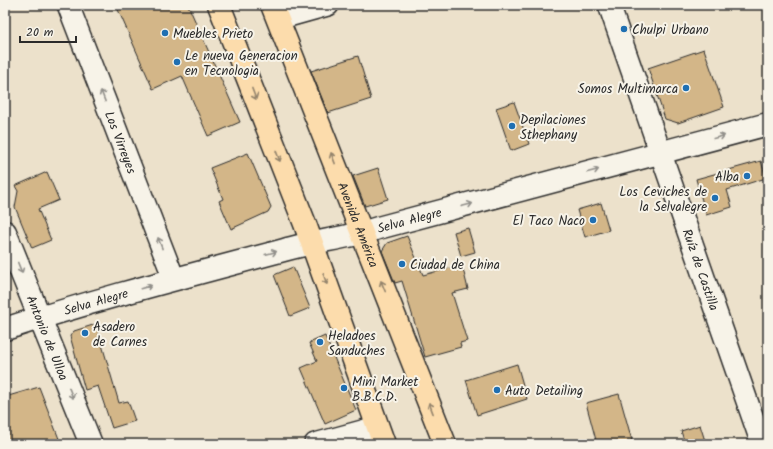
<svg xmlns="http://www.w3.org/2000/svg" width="773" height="449" viewBox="0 0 773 449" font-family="Kalam,sans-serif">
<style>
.building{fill:#d3b688;stroke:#2b2b2b}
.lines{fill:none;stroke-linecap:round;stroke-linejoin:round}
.minor-casing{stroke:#2b2b2b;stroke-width:24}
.tertiary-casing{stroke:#2b2b2b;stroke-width:25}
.primary-casing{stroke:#2b2b2b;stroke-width:25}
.minor{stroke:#f7f3e8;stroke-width:21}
.tertiary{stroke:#f7f3e8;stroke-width:22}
.primary{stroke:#fcdcac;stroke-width:22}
.oneway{stroke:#94846c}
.oneway2{stroke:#918f8a}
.poi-dot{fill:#1f6fb2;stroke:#f7f3e8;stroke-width:1.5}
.labels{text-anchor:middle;stroke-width:4;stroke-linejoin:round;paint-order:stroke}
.poi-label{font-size:13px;fill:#2b2b2b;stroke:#f7f3e8;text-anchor:start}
.street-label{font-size:13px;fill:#2b2b2b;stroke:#f7f3e8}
</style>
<rect width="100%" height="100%" fill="#ece1cb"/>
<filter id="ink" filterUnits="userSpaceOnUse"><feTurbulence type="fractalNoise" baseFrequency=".025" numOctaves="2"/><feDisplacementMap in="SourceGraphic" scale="8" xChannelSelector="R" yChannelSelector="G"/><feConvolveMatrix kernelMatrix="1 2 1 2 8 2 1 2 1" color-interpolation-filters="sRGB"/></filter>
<g filter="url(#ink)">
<g class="building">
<polygon points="116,5 188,5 240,122 208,136 182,76 153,89"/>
<polygon points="704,49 724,107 678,123 665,119 648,68"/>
<polygon points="358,56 371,99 328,113 311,71"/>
<polygon points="514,102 529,144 511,151 496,108"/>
<polygon points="248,153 271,207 268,212 231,229 219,201 223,199 210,168"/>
<polygon points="761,161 766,178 727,190 732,207 706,215 696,179"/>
<polygon points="378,168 388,199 365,206 353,176"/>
<polygon points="47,172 59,200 38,209 51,240 32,248 15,207 18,191 15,186"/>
<polygon points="601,203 609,230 585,237 577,210"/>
<polygon points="468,228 475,252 461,256 454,232"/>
<polygon points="407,236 423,275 462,265 468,289 452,293 467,341 460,343 461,347 425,357 402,281 395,283 382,251 387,243"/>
<polygon points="293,267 310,308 290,316 274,275"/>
<polygon points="96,324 119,403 128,401 135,421 112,428 98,386 85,390 70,336 74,331"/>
<polygon points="325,336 356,410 325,424 301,368 317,361 309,343"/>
<polygon points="517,364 527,399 477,415 466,380"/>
<polygon points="39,387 61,444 5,444 5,397"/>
<polygon points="619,394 633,444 597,444 586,403"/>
<polygon points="700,425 706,444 685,444 681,431"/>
</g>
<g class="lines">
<defs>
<g id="minor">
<path id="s1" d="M68 5 174 279"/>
<path id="s2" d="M609 5 762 444"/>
<polyline points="278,19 328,5"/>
<polyline points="315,444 377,427"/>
</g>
<g id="tertiary">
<path id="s3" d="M5 232 91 444"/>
<path id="s4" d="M5 329C97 299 191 275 284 250 315 241 349 238 378 228L768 124"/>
</g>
<g id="primary">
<polyline points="219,5 305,224 384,444"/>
<path id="s5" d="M272 5 445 444"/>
</g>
</defs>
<use href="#minor" class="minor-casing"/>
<use href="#tertiary" class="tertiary-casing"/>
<use href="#primary" class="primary-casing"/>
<use href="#minor" class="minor"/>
<use href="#tertiary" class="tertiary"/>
<use href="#primary" class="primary"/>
</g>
<defs><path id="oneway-shaft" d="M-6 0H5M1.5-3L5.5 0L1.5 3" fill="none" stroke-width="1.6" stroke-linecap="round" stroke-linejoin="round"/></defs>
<g class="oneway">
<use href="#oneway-shaft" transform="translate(254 94) rotate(69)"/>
<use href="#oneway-shaft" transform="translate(278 156) rotate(69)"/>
<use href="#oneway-shaft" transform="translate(333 158) rotate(-111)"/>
<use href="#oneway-shaft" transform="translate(325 279) rotate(71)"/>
<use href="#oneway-shaft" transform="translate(383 286) rotate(-112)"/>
<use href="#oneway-shaft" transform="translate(431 408) rotate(-111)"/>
</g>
<g class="oneway2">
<use href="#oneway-shaft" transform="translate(103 96) rotate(-111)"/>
<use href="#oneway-shaft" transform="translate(719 137) rotate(-15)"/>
<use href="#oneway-shaft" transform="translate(593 171) rotate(-15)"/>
<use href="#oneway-shaft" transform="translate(467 205) rotate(-15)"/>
<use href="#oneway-shaft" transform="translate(160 243) rotate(-111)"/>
<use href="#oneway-shaft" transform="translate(271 253) rotate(-15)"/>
<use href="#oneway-shaft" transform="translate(20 268) rotate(68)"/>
<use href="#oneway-shaft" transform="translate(146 287) rotate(-16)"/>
<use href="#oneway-shaft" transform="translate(71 393) rotate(68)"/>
</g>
</g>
<g class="poi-dot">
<circle cx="624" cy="29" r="4"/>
<circle cx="165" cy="33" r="4"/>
<circle cx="177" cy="62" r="4"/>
<circle cx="686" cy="88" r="4"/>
<circle cx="512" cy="126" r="4"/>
<circle cx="747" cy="176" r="4"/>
<circle cx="715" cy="198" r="4"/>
<circle cx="593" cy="220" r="4"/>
<circle cx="402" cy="264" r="4"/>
<circle cx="85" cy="333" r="4"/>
<circle cx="320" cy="342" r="4"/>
<circle cx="344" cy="388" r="4"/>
<circle cx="497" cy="390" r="4"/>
</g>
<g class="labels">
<g class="poi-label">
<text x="632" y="34">Chulpi Urbano</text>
<text x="173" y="38">Muebles Prieto</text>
<text x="185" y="60">Le nueva Generacion<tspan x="185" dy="15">en Tecnologia</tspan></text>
<text x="678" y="93" text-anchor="end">Somos Multimarca</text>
<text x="520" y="124">Depilaciones<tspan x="520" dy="15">Sthephany</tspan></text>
<text x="739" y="181" text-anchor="end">Alba</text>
<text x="707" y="196" text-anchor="end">Los Ceviches de<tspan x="707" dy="15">la Selvalegre</tspan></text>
<text x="585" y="225" text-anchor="end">El Taco Naco</text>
<text x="410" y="269">Ciudad de China</text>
<text x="93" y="331">Asadero<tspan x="93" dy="15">de Carnes</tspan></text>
<text x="328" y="340">Heladoes<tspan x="328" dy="15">Sanduches</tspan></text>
<text x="352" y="386">Mini Market<tspan x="352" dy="15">B.B.C.D.</tspan></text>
<text x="505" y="395">Auto Detailing</text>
</g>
<g class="street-label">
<text dy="5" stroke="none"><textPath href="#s1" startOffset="147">Los Virreyes</textPath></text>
<text dy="5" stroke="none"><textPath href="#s4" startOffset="419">Selva Alegre</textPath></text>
<text dy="5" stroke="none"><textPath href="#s5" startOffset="236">Avenida América</textPath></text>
<text dy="5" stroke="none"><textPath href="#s2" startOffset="280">Ruíz de Castilla</textPath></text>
<text dy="5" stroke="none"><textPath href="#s4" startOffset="95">Selva Alegre</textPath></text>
<text dy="5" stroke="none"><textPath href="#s3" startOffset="114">Antonio de Ulloa</textPath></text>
</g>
</g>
<rect width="773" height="449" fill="none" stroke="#f7f3e8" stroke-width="20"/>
<rect x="10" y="10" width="753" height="429" fill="none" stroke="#2b2b2b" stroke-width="1.5" filter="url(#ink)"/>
<path d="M20 36v6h56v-6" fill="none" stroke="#2b2b2b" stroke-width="2"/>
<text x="26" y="36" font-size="12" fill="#2b2b2b" stroke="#f7f3e8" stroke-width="3" paint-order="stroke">20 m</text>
</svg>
